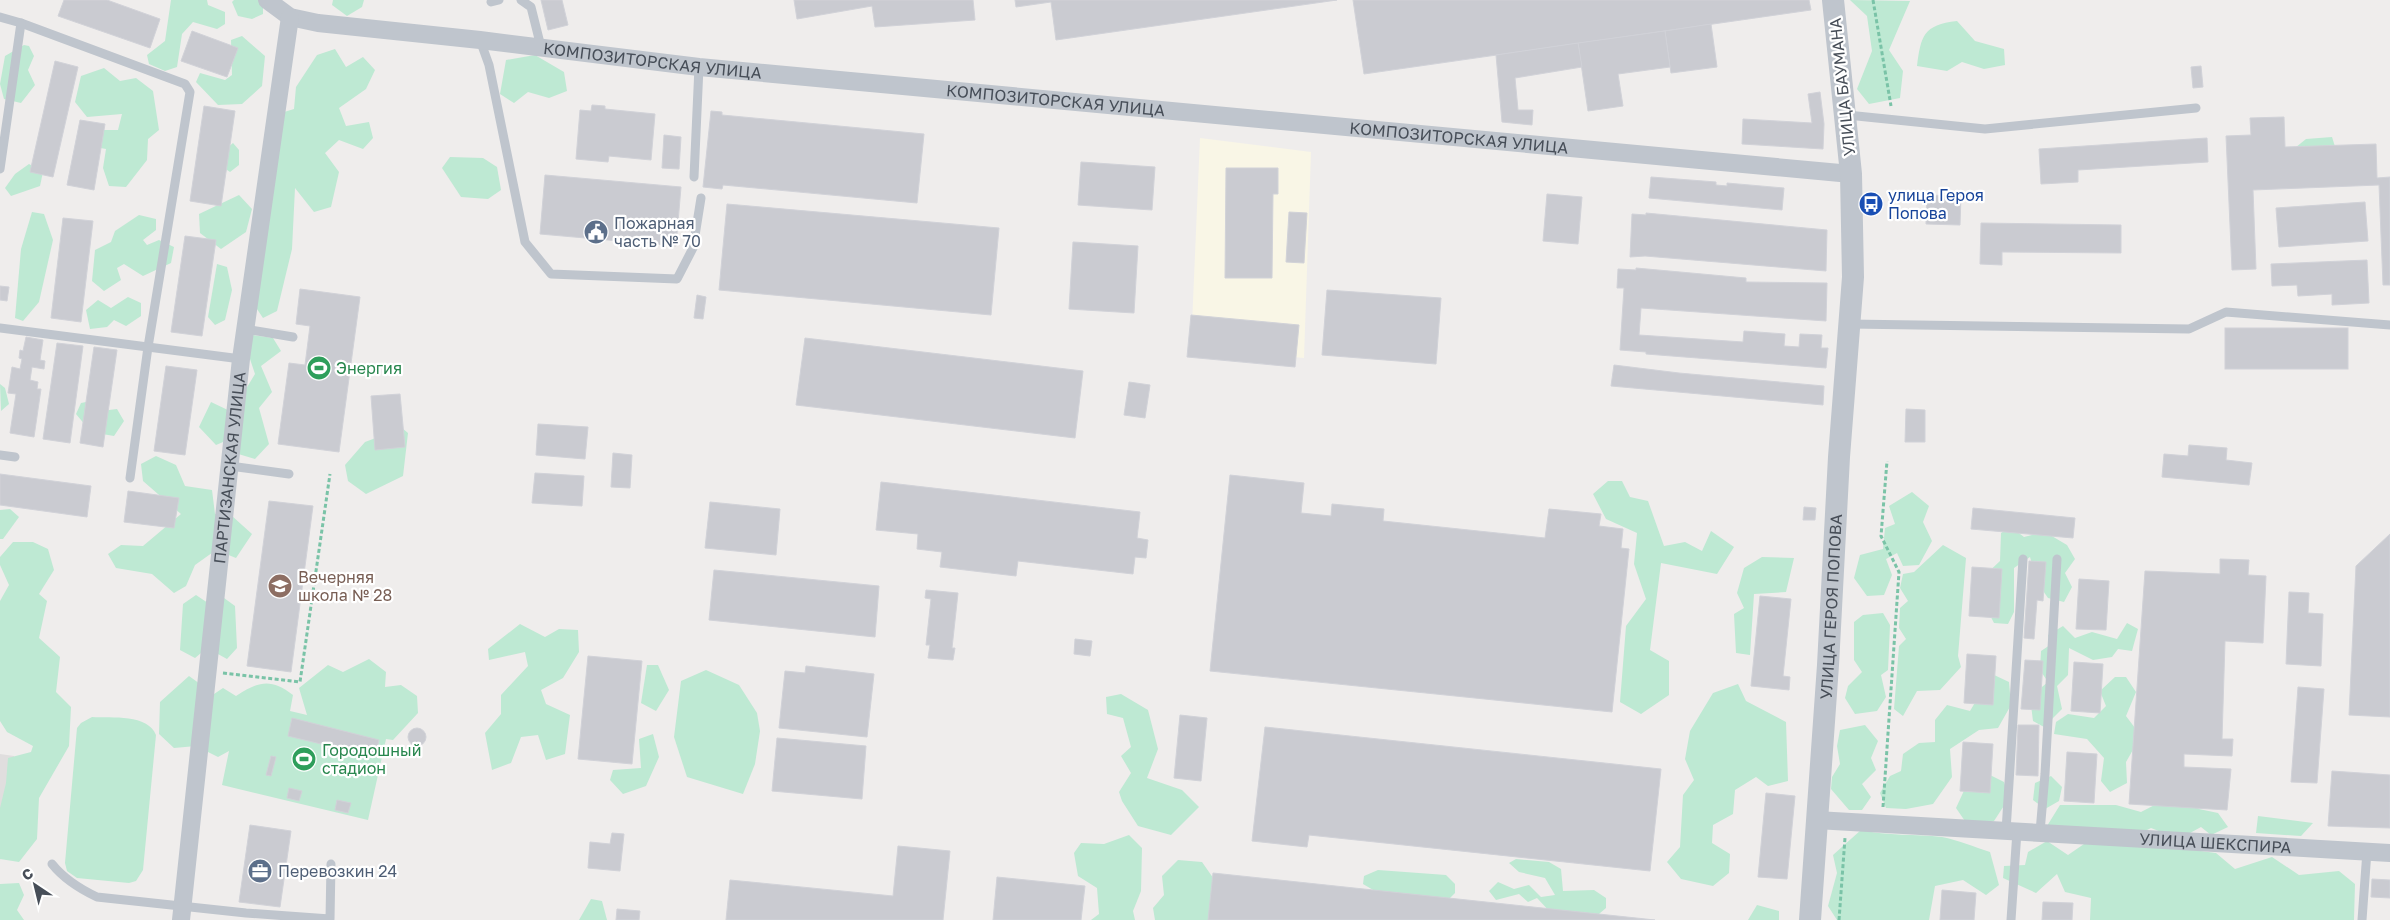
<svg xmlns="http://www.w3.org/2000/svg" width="2390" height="920" viewBox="0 0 2390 920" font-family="'Golos Text',sans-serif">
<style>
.commercial{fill:#f9f6e6}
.education{fill:#e0dede}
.green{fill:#bee9d3}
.building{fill:#cacbd1;stroke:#d1d2d8}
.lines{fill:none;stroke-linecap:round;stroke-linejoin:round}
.path{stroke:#7ac3a7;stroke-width:3;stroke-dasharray:4 2.5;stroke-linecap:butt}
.service{stroke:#bfc5cd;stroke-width:9}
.minor{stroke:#bfc5cd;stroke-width:18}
.tertiary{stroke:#bfc5cd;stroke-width:22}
.labels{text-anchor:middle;stroke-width:4.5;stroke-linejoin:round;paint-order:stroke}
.street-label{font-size:16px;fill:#474e58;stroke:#fff}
.transit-label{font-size:16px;fill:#164399;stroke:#fff;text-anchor:start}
.service-label{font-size:16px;fill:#4e5e75;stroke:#fff;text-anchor:start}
.leisure-label{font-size:16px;fill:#27864d;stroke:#fff;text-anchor:start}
.education-label{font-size:16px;fill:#785e54;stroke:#fff;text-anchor:start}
</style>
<rect width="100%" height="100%" fill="#efedec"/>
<polygon class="commercial" points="1200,138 1311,152 1304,358 1191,348"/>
<polygon class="education" points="0,754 14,756 0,861"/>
<g class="green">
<polygon points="171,0 207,0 208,5 225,12 225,24 217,29 193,22 182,34 177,67 165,71 149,64 147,55 165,41"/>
<polygon points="234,0 259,0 263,2 263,14 252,19 238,16 232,2"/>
<polygon points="333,0 364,0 362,7 347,16 332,5"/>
<polygon points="1850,0 1910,1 1889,50 1903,71 1900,98 1869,104 1857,89 1872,51 1867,16"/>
<path d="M1957 21 1975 41 2004 49 2005 65 1984 69 1962 62 1947 71 1917 66C1921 36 1923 25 1957 21Z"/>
<polygon points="242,36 265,56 262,86 242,104 218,105 196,82 200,73 225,80 232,75 231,40"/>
<polygon points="24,45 29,46 34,56 28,70 35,85 21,103 4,99 0,84 5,56"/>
<polygon points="335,49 346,67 363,57 375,70 366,89 339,108 346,126 369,122 373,138 363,149 339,140 325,153 339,172 331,207 314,212 295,188 292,249 277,311 263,318 255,306 271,116 294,109 296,87 317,55"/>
<polygon points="535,55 564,72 567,91 549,98 528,92 514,103 500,94 506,60"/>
<polygon points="104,68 120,81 136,78 153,91 159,130 148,139 147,160 126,187 109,186 103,168 106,149 95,147 96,130 118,130 122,114 87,117 75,102 81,76"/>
<polygon points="2332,137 2337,153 2285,156 2306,139"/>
<polygon points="233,143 239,150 239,165 230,172 220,165 221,153"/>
<polygon points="450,157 483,158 497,167 501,190 488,199 461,197 442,168"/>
<polygon points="29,164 43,172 40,186 11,196 5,188 15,174"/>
<polygon points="239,195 252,209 246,232 221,249 200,233 199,214"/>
<polygon points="32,212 44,214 53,240 39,302 23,321 15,318 21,249"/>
<polygon points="139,215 156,219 156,230 143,240 147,245 159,240 174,247 171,263 143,276 124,264 117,268 121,280 104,291 92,281 95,250 111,242 115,231"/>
<polygon points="217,264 227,267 232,290 225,320 215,325 208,317"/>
<polygon points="128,297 141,303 141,316 126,326 114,320 107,327 90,329 86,310 98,300 111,308"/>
<polygon points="252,335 273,338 281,351 261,366 272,392 259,408 269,444 255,459 235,453 235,437 216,445 199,427 211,402 232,412 255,374 247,350"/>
<polygon points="0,384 5,388 9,404 1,411"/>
<polygon points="91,401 101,411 117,409 124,421 114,436 91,432 76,414 81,403"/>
<polygon points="391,419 408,433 403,476 366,494 348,481 345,465 365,442 381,436"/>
<polygon points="156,456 176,465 185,486 212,490 215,514 232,516 252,534 236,558 216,550 195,565 186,586 174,593 152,574 116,568 108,554 121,545 143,546 181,514 143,481 141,464"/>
<polygon points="1608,481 1622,481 1630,497 1648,501 1664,546 1685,542 1702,551 1711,531 1734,547 1717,574 1661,563 1650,650 1669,661 1669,695 1641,714 1620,702 1626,626 1646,599 1634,564 1637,533 1606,519 1593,494"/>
<polygon points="1912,492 1929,506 1923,522 1932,541 1919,565 1903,566 1897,553 1886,559 1892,575 1884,595 1867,596 1854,578 1860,555 1883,549 1885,528 1895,524 1889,506"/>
<polygon points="10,509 19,517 3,539 0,539 0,510"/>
<polygon points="2011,527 2024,537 2045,532 2067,545 2075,559 2065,573 2072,587 2064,602 2048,598 2037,582 2030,557 2014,568 2014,612 2008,624 1994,623 1981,598 1981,579 2000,561 2001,533"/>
<polygon points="13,542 33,542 48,549 54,570 39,594 47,601 39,638 60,657 56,692 71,707 69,746 39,798 37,839 19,862 0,859 0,808 6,783 8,758 31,752 33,746 7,732 0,721 0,601 9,585 0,565 0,557"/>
<polygon points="1943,545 1966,558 1958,656 1961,667 1940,690 1917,691 1903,716 1894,709 1899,646 1906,639 1899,628 1900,608 1908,601 1900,588 1903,574 1914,572"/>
<polygon points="1762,557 1794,558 1786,592 1754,594 1750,655 1736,653 1734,614 1744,608 1737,593 1744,568"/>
<polygon points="196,595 211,605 224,598 235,606 237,648 227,659 207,648 195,658 180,650 183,604"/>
<polygon points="1883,613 1890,625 1888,670 1881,675 1886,697 1877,711 1855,714 1845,698 1848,686 1862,672 1854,660 1854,622 1863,615"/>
<polygon points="2127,623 2138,629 2132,651 2118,649 2112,657 2093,660 2069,648 2068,675 2057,686 2062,709 2044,727 2033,721 2030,697 2048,682 2040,670 2041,651 2050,645 2048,635 2063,626 2075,638 2092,632 2117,639"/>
<polygon points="520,624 545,637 559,629 578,630 579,652 563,678 541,690 546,704 570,715 565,754 546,760 538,735 521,737 511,763 492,770 485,733 501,714 501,695 528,666 525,652 489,660 488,649"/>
<path d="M369 659 386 672 385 687 401 685 417 696 418 713 393 740 386 739 368 820 222 785 229 751 218 757 196 746 174 748 159 734 160 702 189 676 214 694 223 688 236 696C258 682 270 677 293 695L290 711 307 715 299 688 328 665 343 672Z"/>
<polygon points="647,665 658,665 669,690 656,711 641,703"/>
<polygon points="706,670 739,685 757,713 760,731 755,764 743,794 687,777 674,737 681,681"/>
<polygon points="1992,674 2009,682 2011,705 1998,728 1979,730 1950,749 1952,777 1933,804 1906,809 1886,808 1880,793 1890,776 1901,771 1903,754 1919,743 1935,742 1935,720 1947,705 1970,711"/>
<polygon points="2115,677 2126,677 2136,692 2126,716 2135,728 2134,748 2126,762 2127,783 2110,792 2101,781 2104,758 2087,739 2054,734 2056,722 2068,714 2094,718 2106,706 2100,691"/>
<polygon points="1738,684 1746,701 1786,722 1788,781 1768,786 1756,777 1735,790 1733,814 1713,825 1712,843 1730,854 1729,873 1713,886 1681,879 1667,862 1680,847 1683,795 1694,780 1685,759 1690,731 1713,693"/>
<polygon points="1121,694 1148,710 1158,749 1147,778 1182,790 1199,807 1171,835 1138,826 1122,801 1119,792 1131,773 1121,756 1131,747 1123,718 1107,714 1106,697"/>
<path d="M92 717C112 718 148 714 156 735L143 870 136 881 129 883 77 878 67 871 65 863 77 728 81 723Z"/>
<polygon points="1865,725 1878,741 1871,758 1876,770 1862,784 1871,797 1862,810 1849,810 1831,789 1832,777 1840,764 1837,746 1840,730"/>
<polygon points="653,734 659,757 646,786 623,794 610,780 613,770 641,768 639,739"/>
<polygon points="1988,774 2004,782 2009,798 1994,821 1967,824 1956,808 1968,782"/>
<polygon points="2051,776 2062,787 2059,801 2045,809 2033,800 2035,783"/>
<polygon points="2189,796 2199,809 2218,813 2228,827 2211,835 2201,827 2179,839 2151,828 2135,836 2047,826 2060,805 2116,805 2141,812 2170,797"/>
<polygon points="2258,816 2313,823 2301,836 2256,833"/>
<path d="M1861 830C1888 836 1915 834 1942 837 1958 840 1974 847 1990 852L1999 885 1986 895 1963 880 1935 886 1929 920H1837L1828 906 1837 873 1833 855Z"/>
<polygon points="1129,835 1142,848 1141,891 1133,911 1135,920 1091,920 1099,914 1097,888 1078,876 1074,853 1081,843 1104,844"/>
<polygon points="2047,841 2068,855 2084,844 2154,845 2216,853 2235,869 2272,857 2299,875 2339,871 2355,884 2354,920 2090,920 2091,898 2065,892 2057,874 2036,893 2003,878 2004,866 2025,865 2028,852"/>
<polygon points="1516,859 1549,862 1561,869 1563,891 1594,890 1606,898 1606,908 1593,919 1552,914 1537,898 1528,902 1519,894 1496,900 1489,891 1498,882 1514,889 1529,885 1541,897 1555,895 1545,878 1519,872 1509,863"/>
<polygon points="1178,860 1202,862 1225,895 1218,920 1155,920 1153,908 1164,895 1162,876"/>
<polygon points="1378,870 1446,875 1455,884 1455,893 1446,902 1380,894 1363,884 1364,876"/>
<polygon points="19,883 24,895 17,910 24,920 0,920 0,884"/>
<polygon points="591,899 602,901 607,920 579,920"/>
<polygon points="1757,905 1779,911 1779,920 1748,920"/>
</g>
<g class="building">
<polygon points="64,0 107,0 160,19 150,48 58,16"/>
<polygon points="541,0 562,0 568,25 548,30"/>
<polygon points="794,0 973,0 975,20 875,27 872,6 797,19"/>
<polygon points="1015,0 1337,0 1056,40 1051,2 1016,7"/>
<polygon points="1353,0 1809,0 1811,10 1364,74"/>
<polygon points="1711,24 1717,67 1671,73 1665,31"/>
<polygon points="192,31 238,48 227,77 181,61"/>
<polygon points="1665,31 1670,67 1618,74 1623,106 1588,111 1578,43"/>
<polygon points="1578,43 1582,67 1515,78 1518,110 1533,110 1532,125 1502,122 1496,55"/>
<polygon points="55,61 78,67 53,177 30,172"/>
<polygon points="2201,66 2203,87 2193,88 2191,67"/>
<polygon points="1820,92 1824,124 1823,149 1742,144 1743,119 1812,123 1808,94"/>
<polygon points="592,105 605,106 605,109 655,114 651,160 609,156 608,162 576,159 580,110 591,111"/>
<polygon points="204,106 235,111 221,206 190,201"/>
<polygon points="711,111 722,112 722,115 924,134 917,203 723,185 722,189 703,187"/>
<polygon points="2284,117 2285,147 2376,144 2377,178 2390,177 2390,285 2383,285 2379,185 2253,190 2256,269 2232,270 2226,136 2251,135 2250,118"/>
<polygon points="80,120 105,124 94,190 67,185"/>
<polygon points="664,135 681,137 679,169 662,168"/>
<polygon points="2207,138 2208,162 2078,170 2078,182 2041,184 2039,149"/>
<polygon points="1081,162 1155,167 1152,210 1078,205"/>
<polygon points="1226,168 1278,168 1278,194 1273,194 1272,278 1225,278"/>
<polygon points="545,175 681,187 676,246 540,234"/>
<polygon points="1651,177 1716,182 1716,185 1727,186 1727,183 1784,188 1782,210 1649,198"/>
<polygon points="1547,194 1582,197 1578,244 1543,241"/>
<polygon points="1927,195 1961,196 1960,225 1926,224"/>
<polygon points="2365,202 2368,241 2279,247 2276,208"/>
<polygon points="727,204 999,228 991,315 719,290"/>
<polygon points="1289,212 1307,213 1304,263 1286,262"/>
<polygon points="1646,213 1827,230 1826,271 1645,256 1630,257 1632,214 1646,215"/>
<polygon points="63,218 93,221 81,322 51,318"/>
<polygon points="1981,223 2121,225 2121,253 2002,252 2002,265 1980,264"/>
<polygon points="185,236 216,240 202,336 171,332"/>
<polygon points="1073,242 1138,246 1134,313 1069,309"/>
<polygon points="2367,260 2369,303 2332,305 2332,294 2298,296 2297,285 2272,286 2271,264"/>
<polygon points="1636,268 1746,278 1746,282 1827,283 1826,321 1641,308 1639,335 1743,342 1744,331 1785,334 1784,346 1799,347 1800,334 1822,335 1821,348 1828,348 1826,368 1646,354 1646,352 1620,350 1624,288 1617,288 1618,269 1636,270"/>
<polygon points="0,286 9,287 7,301 0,300"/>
<polygon points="300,289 360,297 339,452 278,444 289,363 305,365 310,326 296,324"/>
<polygon points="1327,290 1441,298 1436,364 1322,355"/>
<polygon points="697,295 706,297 703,319 694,318"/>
<polygon points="1191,315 1299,325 1295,367 1187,357"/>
<rect x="2225" y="328" width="123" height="41"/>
<polygon points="26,337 43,340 40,360 45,361 44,369 32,367 30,380 38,382 37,389 41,389 34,437 10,433 16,394 8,393 12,367 20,369 22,359 19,358 20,350 23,351"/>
<polygon points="805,338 1083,371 1075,438 796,405"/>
<polygon points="57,343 83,346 70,443 43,439"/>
<polygon points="94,347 117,350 103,447 80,443"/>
<polygon points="1614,365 1679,373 1824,386 1823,405 1611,386"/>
<polygon points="166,366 197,370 185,455 154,451"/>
<polygon points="1129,382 1150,385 1145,418 1124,415"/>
<polygon points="400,394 405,447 375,450 371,396"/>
<polygon points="1906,409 1925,410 1925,442 1905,442"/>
<polygon points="538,424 588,427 585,459 536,455"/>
<polygon points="2189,445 2227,448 2226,460 2252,463 2249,485 2162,477 2164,454 2188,456"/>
<polygon points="613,453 632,455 630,488 611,487"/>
<polygon points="535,473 584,476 582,506 532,503"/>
<polygon points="0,474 91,486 87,517 0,505"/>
<polygon points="1230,475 1304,483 1301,513 1331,516 1332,504 1384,509 1383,521 1545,538 1549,509 1601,514 1599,526 1623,529 1621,548 1629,549 1612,712 1210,671"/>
<polygon points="881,482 1140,512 1137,538 1148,540 1146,558 1135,557 1133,574 1018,561 1016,576 940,567 942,552 917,549 918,534 876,530"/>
<polygon points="128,491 179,498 174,528 124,522"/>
<polygon points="269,501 313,506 291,672 247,666"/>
<polygon points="710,502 780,509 776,555 705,548"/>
<polygon points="1804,507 1816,508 1815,520 1803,520"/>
<polygon points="1973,508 2075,518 2073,538 1971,529"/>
<polygon points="2390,534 2390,717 2349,715 2356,566"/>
<polygon points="2220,559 2249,560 2248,575 2266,576 2263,643 2225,641 2222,739 2233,739 2232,756 2184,754 2184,767 2231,769 2227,810 2129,804 2145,571 2220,574"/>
<polygon points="2029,561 2046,562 2043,601 2037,600 2034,639 2024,638"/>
<polygon points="1972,567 2002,569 1999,618 1969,616"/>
<polygon points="714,570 879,586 875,637 709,620"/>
<polygon points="2079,579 2109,581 2106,630 2076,629"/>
<polygon points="926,590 958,593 952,648 955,648 953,660 928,658 930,645 926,645 931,599 925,598"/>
<polygon points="2289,592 2309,593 2308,613 2323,614 2321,666 2286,664"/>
<polygon points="1760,596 1791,599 1783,676 1790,677 1789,690 1751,686"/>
<polygon points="1075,639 1092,641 1090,656 1074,654"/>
<polygon points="1967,654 1996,656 1993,705 1964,703"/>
<polygon points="588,656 642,661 632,764 578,759"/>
<polygon points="2025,660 2043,661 2040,710 2021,709"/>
<polygon points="2074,662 2103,664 2100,713 2071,711"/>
<polygon points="806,666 874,674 867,737 779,728 785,671 805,673"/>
<polygon points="2298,687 2324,689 2317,783 2291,782"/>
<polygon points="1180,715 1207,718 1201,781 1174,778"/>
<polygon points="292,718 379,740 375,757 288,736"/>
<polygon points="2018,725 2039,725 2038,776 2016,775"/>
<polygon points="1265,727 1661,769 1650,871 1309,835 1307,847 1252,841"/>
<circle cx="417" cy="737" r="9"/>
<polygon points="777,738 866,746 862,799 772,791"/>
<polygon points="1963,742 1993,744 1990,793 1960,791"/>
<polygon points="2067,752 2097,754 2094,803 2064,801"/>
<polygon points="271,756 276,757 271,776 266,775"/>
<polygon points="2332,771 2390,775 2390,828 2328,826"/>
<polygon points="289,788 302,791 299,801 287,798"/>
<polygon points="1766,793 1795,796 1787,879 1758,877"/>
<polygon points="337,800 351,803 348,813 335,810"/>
<polygon points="250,825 291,831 280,907 239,902"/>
<polygon points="612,833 624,834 620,871 588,868 590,842 610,844"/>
<polygon points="898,846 950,851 943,920 726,920 730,880 893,896"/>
<polygon points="1213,873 1655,920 1208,920"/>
<polygon points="997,877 1085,886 1081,920 993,920"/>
<polygon points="2372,879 2390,880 2390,898 2371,897"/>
<polygon points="1942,890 1976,893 1974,920 1940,920"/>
<polygon points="2043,902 2073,903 2072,920 2042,920"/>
<polygon points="617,909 640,911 639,920 616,920"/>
</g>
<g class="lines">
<g class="path">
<polyline points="1873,0 1891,106"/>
<polyline points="223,673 300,682 330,474"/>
<polyline points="1883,807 1899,572 1881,536 1887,461"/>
<polyline points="1839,920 1845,838"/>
</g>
<g class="service">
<polyline points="521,0 531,7 541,47"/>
<polyline points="491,2 499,0"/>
<polyline points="0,17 21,23 185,84 190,92 148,347 130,478"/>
<polyline points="480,40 489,65 525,242 551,274 677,279 693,248 701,198"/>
<polyline points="1847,115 1985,129 2196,108"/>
<polyline points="0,169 21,23"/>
<polyline points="694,177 699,67"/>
<polyline points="1850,324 2189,329 2226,312 2390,325"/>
<polyline points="0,328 241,359"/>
<polyline points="245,329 293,337"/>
<polyline points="0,455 15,457"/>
<polyline points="230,466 289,474"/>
<polyline points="2006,831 2023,559"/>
<polyline points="2040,832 2045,774 2057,559"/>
<path d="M52 864C64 879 80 889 97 897L246 913 330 919 331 864"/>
<polyline points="2011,920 2017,831"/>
<polyline points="2362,920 2367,851"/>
</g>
<g class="minor">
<path id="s1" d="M267 0 290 17 318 23 480 40 699 67 1851 174"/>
<path id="s2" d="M1816 820 2390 853"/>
<path id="s3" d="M181 920 241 359 290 17"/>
</g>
<path class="tertiary" id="s4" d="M1810 920 1828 665 1839 457 1853 277 1851 174 1833 0"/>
</g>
<defs>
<symbol id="bus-disc" viewBox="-11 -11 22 22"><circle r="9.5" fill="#1a4fb4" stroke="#fff"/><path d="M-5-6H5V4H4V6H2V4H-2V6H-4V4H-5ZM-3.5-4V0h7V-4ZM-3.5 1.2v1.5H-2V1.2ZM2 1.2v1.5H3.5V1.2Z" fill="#fff"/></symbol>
<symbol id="civic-disc" viewBox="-11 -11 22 22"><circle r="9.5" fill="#5c6f8a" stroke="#fff"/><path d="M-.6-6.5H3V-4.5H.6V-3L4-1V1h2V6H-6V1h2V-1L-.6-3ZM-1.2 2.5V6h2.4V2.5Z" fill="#fff"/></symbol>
<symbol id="stadium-disc" viewBox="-11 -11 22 22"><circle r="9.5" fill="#2e9e5b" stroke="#fff"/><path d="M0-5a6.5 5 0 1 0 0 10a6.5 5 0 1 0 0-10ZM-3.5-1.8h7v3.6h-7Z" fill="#fff"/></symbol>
<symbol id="school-disc" viewBox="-11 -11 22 22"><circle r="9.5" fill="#8d6e63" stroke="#fff"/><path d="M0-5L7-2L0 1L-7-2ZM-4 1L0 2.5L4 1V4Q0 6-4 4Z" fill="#fff"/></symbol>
<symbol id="office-disc" viewBox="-11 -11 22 22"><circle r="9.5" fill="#5c6f8a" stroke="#fff"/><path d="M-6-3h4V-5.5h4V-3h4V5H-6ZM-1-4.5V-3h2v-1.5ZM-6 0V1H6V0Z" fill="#fff"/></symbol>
</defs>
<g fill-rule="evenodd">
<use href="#bus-disc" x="1857" y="190" width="28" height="28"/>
<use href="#civic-disc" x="582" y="218" width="28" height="28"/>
<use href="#stadium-disc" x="305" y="354" width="28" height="28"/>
<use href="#school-disc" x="266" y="572" width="28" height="28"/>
<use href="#stadium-disc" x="290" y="745" width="28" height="28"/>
<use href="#office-disc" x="246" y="857" width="28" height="28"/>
</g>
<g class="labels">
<g class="street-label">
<text dy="6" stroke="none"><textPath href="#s1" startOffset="394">КОМПОЗИТОРСКАЯ УЛИЦА</textPath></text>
<text transform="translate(1842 87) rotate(-96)" y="6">УЛИЦА БАУМАНА</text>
<text dy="6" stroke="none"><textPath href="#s1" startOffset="799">КОМПОЗИТОРСКАЯ УЛИЦА</textPath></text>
<text dy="6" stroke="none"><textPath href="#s1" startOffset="1204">КОМПОЗИТОРСКАЯ УЛИЦА</textPath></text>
<text dy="6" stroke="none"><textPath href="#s3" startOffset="455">ПАРТИЗАНСКАЯ УЛИЦА</textPath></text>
<text dy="6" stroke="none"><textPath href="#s4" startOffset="314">УЛИЦА ГЕРОЯ ПОПОВА</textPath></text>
<text dy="6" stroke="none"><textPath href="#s2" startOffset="400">УЛИЦА ШЕКСПИРА</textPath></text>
</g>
<g class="transit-label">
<text x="1888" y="201">улица Героя<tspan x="1888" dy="18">Попова</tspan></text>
</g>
<g class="service-label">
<text x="614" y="229">Пожарная<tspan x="614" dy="18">часть № 70</tspan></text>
<text x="278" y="877">Перевозкин 24</text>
</g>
<g class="leisure-label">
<text x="336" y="374">Энергия</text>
<text x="322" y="756">Городошный<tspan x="322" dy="18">стадион</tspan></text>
</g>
<g class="education-label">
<text x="298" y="583">Вечерняя<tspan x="298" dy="18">школа № 28</tspan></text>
</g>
</g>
<g transform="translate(35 885) rotate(325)" stroke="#ffffff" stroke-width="4" paint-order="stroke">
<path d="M0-4L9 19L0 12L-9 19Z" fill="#474e58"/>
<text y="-8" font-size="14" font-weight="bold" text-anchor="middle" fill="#474e58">С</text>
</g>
</svg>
